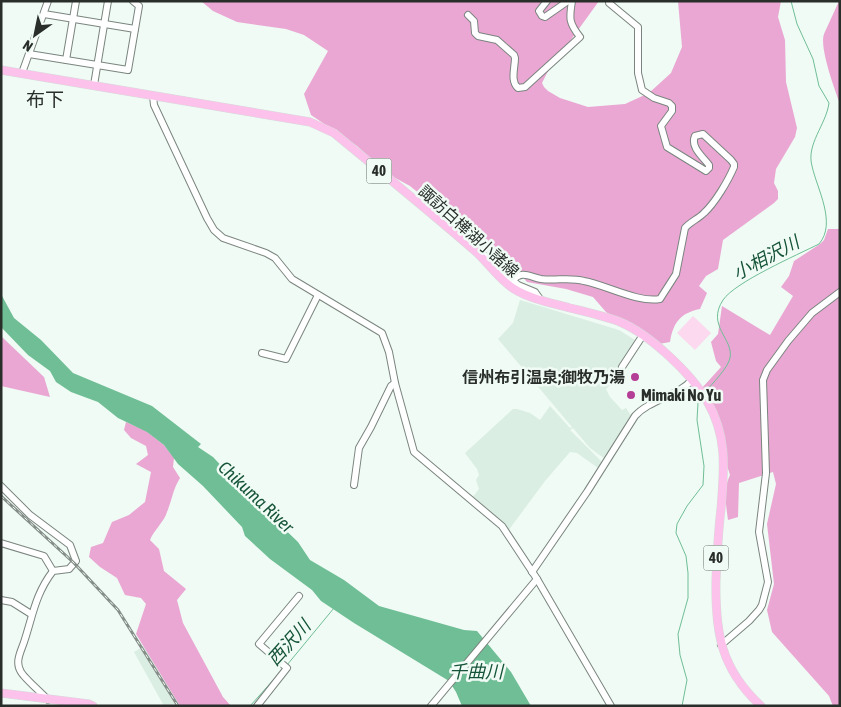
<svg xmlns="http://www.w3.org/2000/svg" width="841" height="707" viewBox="0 0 841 707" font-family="'Asap Condensed','Noto Sans JP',sans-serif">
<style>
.built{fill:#dbeee3}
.green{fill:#fcd9ef}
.forest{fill:#eaa7d3}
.water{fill:#6fbe96}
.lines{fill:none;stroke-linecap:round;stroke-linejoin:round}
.stream{stroke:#6fbe96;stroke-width:1}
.minor-casing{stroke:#7b857f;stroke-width:8}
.major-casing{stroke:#d8d9d9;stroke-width:9}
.minor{stroke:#fff;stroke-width:6}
.major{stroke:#fdc2eb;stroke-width:8}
.rail-casing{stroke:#858d88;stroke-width:3}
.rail{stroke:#effbf4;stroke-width:1;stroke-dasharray:4;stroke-linecap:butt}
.poi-dot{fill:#b53f96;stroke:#effbf4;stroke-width:2}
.labels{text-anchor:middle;stroke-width:5;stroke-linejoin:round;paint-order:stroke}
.shield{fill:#effbf4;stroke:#646c67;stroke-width:1}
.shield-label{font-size:15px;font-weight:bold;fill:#292e2b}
.street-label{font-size:16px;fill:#292e2b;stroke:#effbf4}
.poi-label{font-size:16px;font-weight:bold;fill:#292e2b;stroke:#effbf4;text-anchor:end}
.water-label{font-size:18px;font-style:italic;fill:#165439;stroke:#effbf4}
.quarter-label{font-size:19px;fill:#292e2b;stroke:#effbf4}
</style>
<rect width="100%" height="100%" fill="#effbf4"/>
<g class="built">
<polygon points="520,300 619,330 643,345 640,345 623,371 624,372 621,376 611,384 606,389 610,397 622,410 626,408 630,414 634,413 605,459 590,448 573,428 570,430 602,462 598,468 577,453 570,452 545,481 508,531 472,498 479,489 476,480 479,475 477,469 465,453 513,409 517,409 530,413 540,420 550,406 570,428 572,427 498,339 513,323"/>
<polygon points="144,646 168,687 180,706 164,706 134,652"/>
</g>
<polygon class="green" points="693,316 711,333 695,350 677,333"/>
<g class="forest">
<path d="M201 1H599L547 73 542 83 544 87 548 91 560 98 588 107 625 104 649 93 671 73 682 47 678 1H781L778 17 785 40 786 82 797 128 795 137 776 169 774 183 778 191V199L774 203 723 240 718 269 706 276 699 286 707 293 700 309C680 313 673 323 670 342L659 344 606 312 593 297 566 289 527 282 507 259 463 233 427 200 410 186 388 174 357 146 311 115 304 94 328 51 304 35 286 29 237 22 213 11Z"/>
<path d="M839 1H840V104C835 90 819 47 824 34 829 23 834 12 839 1Z"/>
<path d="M828 229H840V706H833L829 696 772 632 767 610 774 584 767 524 776 484 773 472 739 483 738 517 728 520C726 505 723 489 730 475L702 388 721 367 716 361 711 342 718 334 722 306 770 335 793 296 781 287 789 276 794 261 820 244 824 240Z"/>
<polygon points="1,336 44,377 50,397 1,386"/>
<path d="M126 422 146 431 164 445 174 458 173 467 180 478C173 489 172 500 167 512 164 522 154 530 150 540L159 549 164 571 186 589 177 600 183 623 223 697 231 706H180L136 634 146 604 141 598 125 595 117 578 100 567 89 557 91 547 103 543 112 522 129 515 145 502 151 472 136 464 148 455 146 446 131 438 124 430Z"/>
</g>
<polygon class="water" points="1,294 14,318 41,340 73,373 152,406 201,444 198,447 213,457 247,493 298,542 310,560 344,580 379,606 464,630 477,631 511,672 531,706 462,706 456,692 449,681 354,623 321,601 312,590 270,559 245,536 242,527 203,486 178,464 164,445 147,432 118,418 98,402 71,392 56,382 50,371 28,355 1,327"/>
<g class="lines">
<g class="stream">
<path d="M705 392C712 384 728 368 730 358 734 339 706 326 723 300 735 282 797 255 819 244 837 223 817 189 812 166 806 144 826 125 829 103L819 86 813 59 797 24 791 1"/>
<polyline points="287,665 334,608"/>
<polyline points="250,706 276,677"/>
<polyline points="682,706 687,680 680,655 678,634 688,598 688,573 686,556 676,533 677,524 687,506 703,485 704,466 697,420 698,403 701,397"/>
</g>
<defs>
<g id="minor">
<polyline points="547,1 539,11 542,16 545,17 568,1"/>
<polyline points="44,14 135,29"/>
<path d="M468 15 474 21 475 33 478 36 497 40 514 55 515 58C515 68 510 81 518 88L525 87 580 37C569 23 569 19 572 1"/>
<polyline points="29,54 128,70 139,6 133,1"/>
<polyline points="66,60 76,1"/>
<polyline points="22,73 48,1"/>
<polyline points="94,85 108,1"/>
<polyline points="153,96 154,105 207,218 214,230 223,238 266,253 275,258 292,279 382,333 389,352 395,383 414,452 502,526 537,579 611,706"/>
<polyline points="477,252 481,252 518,285 535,292 540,299"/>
<path d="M513 280C522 270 530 277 541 279 555 281 570 277 584 281 606 285 638 303 660 299L676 274 685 228C690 222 698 219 704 213 715 203 728 181 734 167V164L731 160 703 134 695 136C690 147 703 157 709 165V168L706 171 667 147 661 126 672 111V106L669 103 654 98 642 90 638 73V27L609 3V1"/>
<polyline points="262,353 286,359 318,295"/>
<polyline points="622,367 643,335"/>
<polyline points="354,485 359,448 371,427 391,386 395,383"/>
<path d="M1 486 30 515 70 545 76 561 69 569 53 571C36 593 33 614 25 639 22 650 14 661 21 672 25 679 42 693 48 700"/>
<polyline points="1,543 44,556 53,571"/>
<path d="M532 572 587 492 635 416C649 400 678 396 692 380"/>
<polyline points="1,600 12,602 31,614"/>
<polyline points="721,645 749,621 759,610 762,605 768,582 759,532 766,473 763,380 767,370 788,341 812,313 840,292"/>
<polyline points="257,706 287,668 259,644 299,596"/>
<polyline points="431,706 537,579"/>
</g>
<g id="major">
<path d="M1 70 310 122 334 133C381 172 428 210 474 250 488 262 498 279 514 289 530 299 552 303 570 308 586 312 604 316 620 322 649 334 691 373 707 401 728 437 724 470 721 509 718 533 717 556 716 580 715 633 721 669 761 706"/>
<polyline points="1,693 89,704 93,706"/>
</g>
</defs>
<use href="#minor" class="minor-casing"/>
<use href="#major" class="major-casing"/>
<use href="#minor" class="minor"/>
<use href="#major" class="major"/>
<defs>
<polyline id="rail" points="1,496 74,563 118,610 178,706"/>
</defs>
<use href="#rail" class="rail-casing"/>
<use href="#rail" class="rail"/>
</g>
<g class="poi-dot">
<circle cx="635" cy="377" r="5"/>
<circle cx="631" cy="395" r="5"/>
</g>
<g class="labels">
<g class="shield">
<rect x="366.5" y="158.5" width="25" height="25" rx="4"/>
<rect x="703.5" y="545.5" width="25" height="25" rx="4"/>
</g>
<g class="shield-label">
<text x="379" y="176">40</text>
<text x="716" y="563">40</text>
</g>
<g class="street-label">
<text transform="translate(469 231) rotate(42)" y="6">諏訪白樺湖小諸線</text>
</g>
<g class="poi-label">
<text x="625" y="383">信州布引温泉;御牧乃湯</text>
<text x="641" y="401" text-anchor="start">Mimaki No Yu</text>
</g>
<g class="water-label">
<text transform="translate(766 258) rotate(-28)" y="6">小相沢川</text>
<text transform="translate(256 497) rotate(43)" y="6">Chikuma River</text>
<text transform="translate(289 643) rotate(-48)" y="6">西沢川</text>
<text x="476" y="678">千曲川</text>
</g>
<g class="quarter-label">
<text x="45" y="106">布下</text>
</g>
</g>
<rect width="841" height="707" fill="none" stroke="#292e2b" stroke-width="5"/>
<g transform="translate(35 35) rotate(213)" stroke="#effbf4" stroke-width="4" paint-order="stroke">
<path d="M0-4L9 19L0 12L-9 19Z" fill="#292e2b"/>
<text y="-8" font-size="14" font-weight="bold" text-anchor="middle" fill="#292e2b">N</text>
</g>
</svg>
